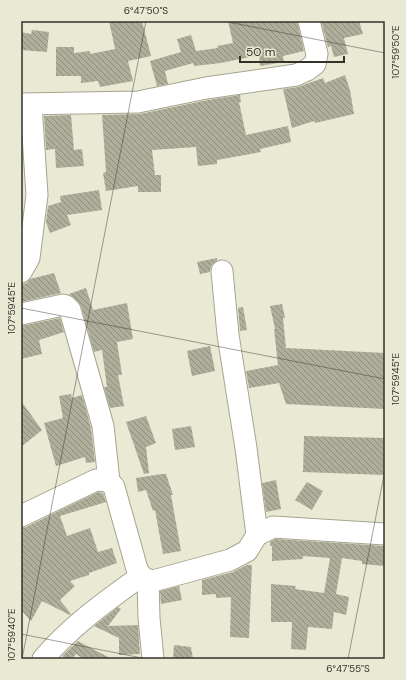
<svg xmlns="http://www.w3.org/2000/svg" width="406" height="680" viewBox="0 0 406 680" font-family="'DM Sans',sans-serif">
<style>
.building{fill:url(#building-back-hatch)}
.lines{fill:none;stroke-linecap:round;stroke-linejoin:round}
.minor-casing{stroke:#a6a591;stroke-width:23}
.minor{stroke:#fff;stroke-width:21}
.ticks{fill:none;stroke:#32322a;stroke-width:1;stroke-opacity:0.45}
.neatline{fill:none;stroke:#32322a;stroke-width:1.5}
.ticks-label{font-size:10px;text-anchor:middle;fill:#32322a}
</style>
<defs>
<pattern id="building-back-hatch" width="6" height="6" patternUnits="userSpaceOnUse"><rect width="6" height="6" fill="#afae9a"/><path d="M-1 5l2 2M0 0l6 6M5-1l2 2" fill="none" stroke="#8f8e7e"/></pattern>
</defs>
<rect width="100%" height="100%" fill="#eae9d4"/>
<g class="building">
<polygon points="109,21 142,21 151,56 128,61 133,81 100,87 98,81 81,83 81,76 56,76 56,47 74,47 74,53 90,51 90,54 115,49"/>
<polygon points="228,21 297,21 304,51 283,56 284,62 260,66 259,55 221,63 194,66 193,63 165,71 168,84 157,86 150,61 181,52 177,39 191,35 196,51 218,48 217,46 233,43"/>
<polygon points="321,21 359,21 363,34 344,38 348,54 334,57 331,46 328,47"/>
<polygon points="32,30 49,32 47,52 21,50 21,32 31,34"/>
<polygon points="345,75 350,90 354,114 315,123 314,121 292,128 283,89 298,87 323,78 325,83"/>
<polygon points="240,95 241,102 239,102 246,135 288,126 291,142 260,149 261,152 217,160 217,164 198,166 196,147 152,150 155,175 161,175 161,192 138,192 138,186 106,191 103,173 106,172 102,115 140,114 208,100"/>
<polygon points="71,115 74,150 82,149 84,166 56,168 55,149 46,150 44,116"/>
<polygon points="99,190 102,210 67,215 71,225 50,233 46,222 48,206 61,202 60,196"/>
<polygon points="217,258 217,260 211,266 210,272 200,274 197,262"/>
<polygon points="54,273 61,293 21,302 21,284 27,283 30,279"/>
<polygon points="86,288 93,310 127,303 133,339 117,342 122,375 118,375 124,406 110,408 104,387 107,387 102,350 94,352 81,306 74,298 69,294"/>
<polygon points="282,304 285,318 283,318 286,348 385,353 385,409 286,404 279,383 249,388 246,371 278,365 274,329 275,329 270,306"/>
<polygon points="243,307 247,330 240,331 238,308"/>
<polygon points="60,318 64,332 39,340 42,354 21,359 21,326"/>
<polygon points="210,346 215,371 192,376 187,351"/>
<polygon points="71,394 72,398 82,395 91,428 95,462 86,463 85,457 56,466 44,423 63,418 59,396"/>
<polygon points="21,401 42,430 21,447"/>
<polygon points="146,416 156,443 146,447 149,473 144,474 126,422"/>
<polygon points="191,426 195,447 175,450 172,429"/>
<polygon points="304,436 385,438 385,475 303,472"/>
<polygon points="162,474 166,474 173,495 171,495 181,551 163,554 155,510 153,511 146,490 138,492 136,478"/>
<polygon points="276,480 281,509 266,512 262,483"/>
<polygon points="307,482 323,491 312,510 295,500"/>
<polygon points="98,492 103,493 106,502 60,516 67,536 90,528 98,552 112,548 117,563 89,573 89,575 70,581 75,586 60,600 71,614 70,615 42,601 31,621 21,610 21,528 26,527"/>
<polygon points="275,539 385,546 385,566 362,564 362,561 342,558 336,594 349,597 346,615 334,612 332,629 308,627 306,650 291,649 292,622 271,622 271,584 296,586 295,589 324,593 330,558 303,556 303,559 272,561 272,546 270,546 270,542"/>
<polygon points="247,565 252,565 249,638 230,637 231,597 216,598 216,594 202,595 202,580 233,572"/>
<polygon points="179,586 182,600 161,604 160,591"/>
<polygon points="118,607 121,609 108,626 138,625 140,654 119,655 119,638 94,626"/>
<polygon points="78,641 89,647 112,659 84,659 76,654 72,659 67,659 62,656"/>
<polygon points="174,645 191,647 193,659 173,659"/>
</g>
<g class="lines">
<defs>
<g id="minor">
<polyline points="21,104 138,102 206,88 296,75 307,70 315,64 317,54 309,21"/>
<polyline points="222,271 228,335 246,448 257,535"/>
<polyline points="21,272 29,258 37,195 31,105"/>
<polyline points="21,314 63,305 66,306 70,310 103,426 109,481"/>
<path d="M21 516 96 480 109 481 114 487 137 569C141 577 144 579 153 581L230 560 247 551 257 535 273 527 385 534"/>
<polyline points="148,580 149,618 153,659"/>
<path d="M43 659C71 626 106 601 141 576"/>
</g>
</defs>
<use href="#minor" class="minor-casing"/>
<use href="#minor" class="minor"/>
</g>
<path class="ticks" d="M223 21 385 53M21 308 385 379M21 634 147 659M22 659 146 21M348 659 385 470"/>
<rect width="406" height="680" fill="none" stroke="#eae9d4" stroke-width="44"/>
<path d="M240 56v6h104v-6" fill="none" stroke="#32322a" stroke-width="2"/>
<text x="246" y="56" font-size="12" fill="#32322a" stroke="#eae9d4" stroke-width="3" paint-order="stroke">50 m</text>
<rect x="22" y="22" width="362" height="636" class="neatline"/>
<g class="ticks-label">
<text x="146" y="14">6°47'50"S</text>
<text transform="translate(395 52) rotate(-90)" y="4">107°59'50"E</text>
<text transform="translate(11 308) rotate(-90)" y="4">107°59'45"E</text>
<text transform="translate(395 379) rotate(-90)" y="4">107°59'45"E</text>
<text transform="translate(11 635) rotate(-90)" y="4">107°59'40"E</text>
<text x="348" y="672">6°47'55"S</text>
</g>
</svg>
